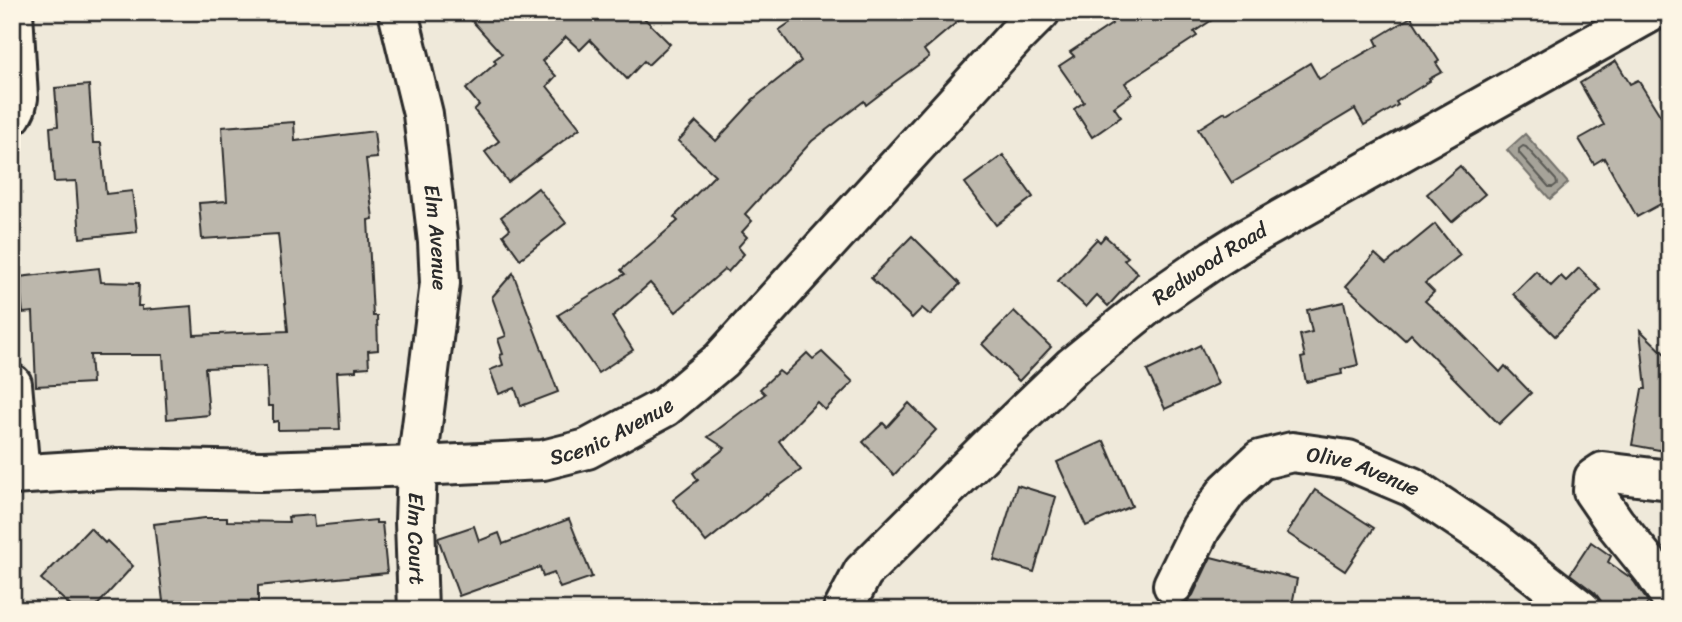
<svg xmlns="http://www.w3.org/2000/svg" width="1682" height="622" viewBox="0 0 1682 622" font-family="Sriracha,sans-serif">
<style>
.water{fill:#a6a399;stroke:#75736d;stroke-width:2}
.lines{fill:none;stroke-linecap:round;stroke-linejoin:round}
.shore{stroke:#5c5b57;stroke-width:2}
.building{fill:#bcb7ac;stroke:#2b2b2b;stroke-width:2}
.minor-casing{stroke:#2b2b2b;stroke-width:44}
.minor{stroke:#fcf5e5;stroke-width:38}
.labels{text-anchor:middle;stroke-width:5;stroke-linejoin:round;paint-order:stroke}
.street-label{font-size:21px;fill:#2b2b2b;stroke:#fcf5e5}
</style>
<rect width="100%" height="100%" fill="#efe9da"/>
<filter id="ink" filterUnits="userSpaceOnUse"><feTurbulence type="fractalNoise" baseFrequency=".0143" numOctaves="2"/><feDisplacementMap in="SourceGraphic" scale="14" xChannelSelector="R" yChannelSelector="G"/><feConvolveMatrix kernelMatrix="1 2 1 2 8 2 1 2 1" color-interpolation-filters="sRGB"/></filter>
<g filter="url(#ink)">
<polygon class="water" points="1525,134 1568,183 1550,199 1507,150"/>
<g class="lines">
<polygon class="shore" points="1523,146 1526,147 1556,180 1557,184 1553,187 1549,187 1519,153 1519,149"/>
</g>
<g class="building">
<polygon points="464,12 638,12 670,44 648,65 644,61 627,79 590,40 580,50 566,37 542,61 556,76 547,86 580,128 508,182 485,152 499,141 474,110 479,105 466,89 496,63 494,60 502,54"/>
<polygon points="806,12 969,12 924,50 929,57 892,84 892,85 866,105 864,101 812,141 745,214 752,221 742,232 747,237 738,247 744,254 728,272 725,269 676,312 650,283 612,317 633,350 598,373 558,315 625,274 621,270 678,221 674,217 715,175 678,141 696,122 716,141 753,101 752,100 801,61 779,30"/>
<polygon points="1103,12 1224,12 1194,32 1197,36 1125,83 1132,94 1114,107 1121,117 1092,137 1074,109 1084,102 1059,66 1074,56 1070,52 1112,24"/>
<polygon points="1411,17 1439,61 1436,63 1442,72 1429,79 1430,81 1396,102 1398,105 1364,125 1355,109 1232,183 1198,129 1225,112 1226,114 1310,63 1319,79 1378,45 1375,39"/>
<polygon points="1616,61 1630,84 1638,80 1670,131 1670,199 1637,217 1604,158 1594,164 1579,139 1604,125 1580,83"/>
<polygon points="89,85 93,143 101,143 106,194 132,191 137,232 80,238 76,181 54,182 50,127 58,126 55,88"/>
<polygon points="294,122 295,141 374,131 377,158 366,159 373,219 368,220 373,316 377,316 378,350 368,351 369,367 356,368 356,371 337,372 340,429 278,430 278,421 273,422 273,406 268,406 266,366 205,368 209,415 167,419 163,355 90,355 92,383 36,386 33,312 23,313 19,277 99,268 101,282 139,283 138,306 142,306 142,310 192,306 194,335 288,331 278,234 202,239 199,203 227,201 222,127"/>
<polygon points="1003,155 1033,197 996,225 965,183"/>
<polygon points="1460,166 1485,194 1452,222 1427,194"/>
<polygon points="538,188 566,223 520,259 503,235 510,229 501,217"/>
<polygon points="1435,224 1460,255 1425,283 1434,292 1425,301 1459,331 1500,372 1505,366 1531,393 1499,424 1411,334 1405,340 1346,286 1375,254 1386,264"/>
<polygon points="912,236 960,284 930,315 922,308 912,318 871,278"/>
<polygon points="1105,236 1128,257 1124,260 1138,273 1108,306 1097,295 1086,307 1058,281 1097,239 1100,242"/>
<polygon points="1579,268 1601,290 1555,336 1513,294 1536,271 1551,286 1561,276 1566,281"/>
<polygon points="513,273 558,392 521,406 515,388 499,394 490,370 503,365 500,355 503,354 498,339 506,336 492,297"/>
<polygon points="1344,302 1358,365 1341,369 1342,374 1306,382 1301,358 1305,357 1300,335 1312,332 1307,310"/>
<polygon points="1014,311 1051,347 1019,381 982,344"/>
<polygon points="1640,330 1670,359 1670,452 1632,445 1642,389 1646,389"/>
<polygon points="1200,345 1218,384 1165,409 1147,371"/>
<polygon points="822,352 853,382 825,410 817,402 779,441 801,470 767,495 766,494 706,542 673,500 698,480 693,473 725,448 708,437 765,394 760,389 779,371 784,375 807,353 813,359"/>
<polygon points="909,403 936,430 894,475 863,442 883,423 887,427"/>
<polygon points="1104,441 1132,506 1086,526 1057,462"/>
<polygon points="1017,485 1056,497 1034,572 994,560"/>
<polygon points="1315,490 1374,528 1345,571 1287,533"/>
<polygon points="314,515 315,526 376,520 376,523 382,523 387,573 258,586 258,610 164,610 154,524 205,518 227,518 227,521 289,522 288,517"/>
<polygon points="569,519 592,577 560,588 554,573 543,577 540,567 459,596 438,538 474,526 479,541 499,533 503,544"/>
<polygon points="90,528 105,543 107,541 133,566 93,610 75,610 41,579"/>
<polygon points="1591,542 1611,556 1608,562 1631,578 1635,583 1648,602 1643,610 1603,610 1601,601 1595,593 1570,574"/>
<polygon points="1211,557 1297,579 1291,610 1218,610 1186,603 1193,595"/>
</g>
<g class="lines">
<defs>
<g id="minor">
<path id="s1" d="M398 12 423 114 438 242 440 283 417 466 415 521 418 610"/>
<polyline points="12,115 16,107 18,98 13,12"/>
<polyline points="12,384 20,474"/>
<path id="s2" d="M12 475 122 468 262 471 417 466 543 460 587 449 665 407 721 360 1015 37 1040 12"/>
<polyline points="1670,480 1603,472 1594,478 1593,491 1615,523 1653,570 1670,596"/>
<path id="s3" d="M1173 585 1201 528 1228 490 1260 460 1292 452 1348 460 1412 487 1493 541 1581 610"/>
<path id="s4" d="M843 610 863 572 1003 433 1073 366 1153 301 1214 259 1246 239 1651 12"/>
</g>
</defs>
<use href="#minor" class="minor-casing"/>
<use href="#minor" class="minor"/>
</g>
</g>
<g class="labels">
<g class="street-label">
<text dy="7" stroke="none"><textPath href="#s1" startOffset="229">Elm Avenue</textPath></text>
<text dy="7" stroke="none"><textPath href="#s4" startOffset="508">Redwood Road</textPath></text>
<text dy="7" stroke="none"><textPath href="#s2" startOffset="606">Scenic Avenue</textPath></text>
<text dy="7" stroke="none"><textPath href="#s3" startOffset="261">Olive Avenue</textPath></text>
<text dy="7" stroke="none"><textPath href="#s1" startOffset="532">Elm Court</textPath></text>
</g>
</g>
<rect width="1682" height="622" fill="none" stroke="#fcf5e5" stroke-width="42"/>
<rect x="21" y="21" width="1640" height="580" fill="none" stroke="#2b2b2b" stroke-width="2.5" filter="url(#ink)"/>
</svg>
